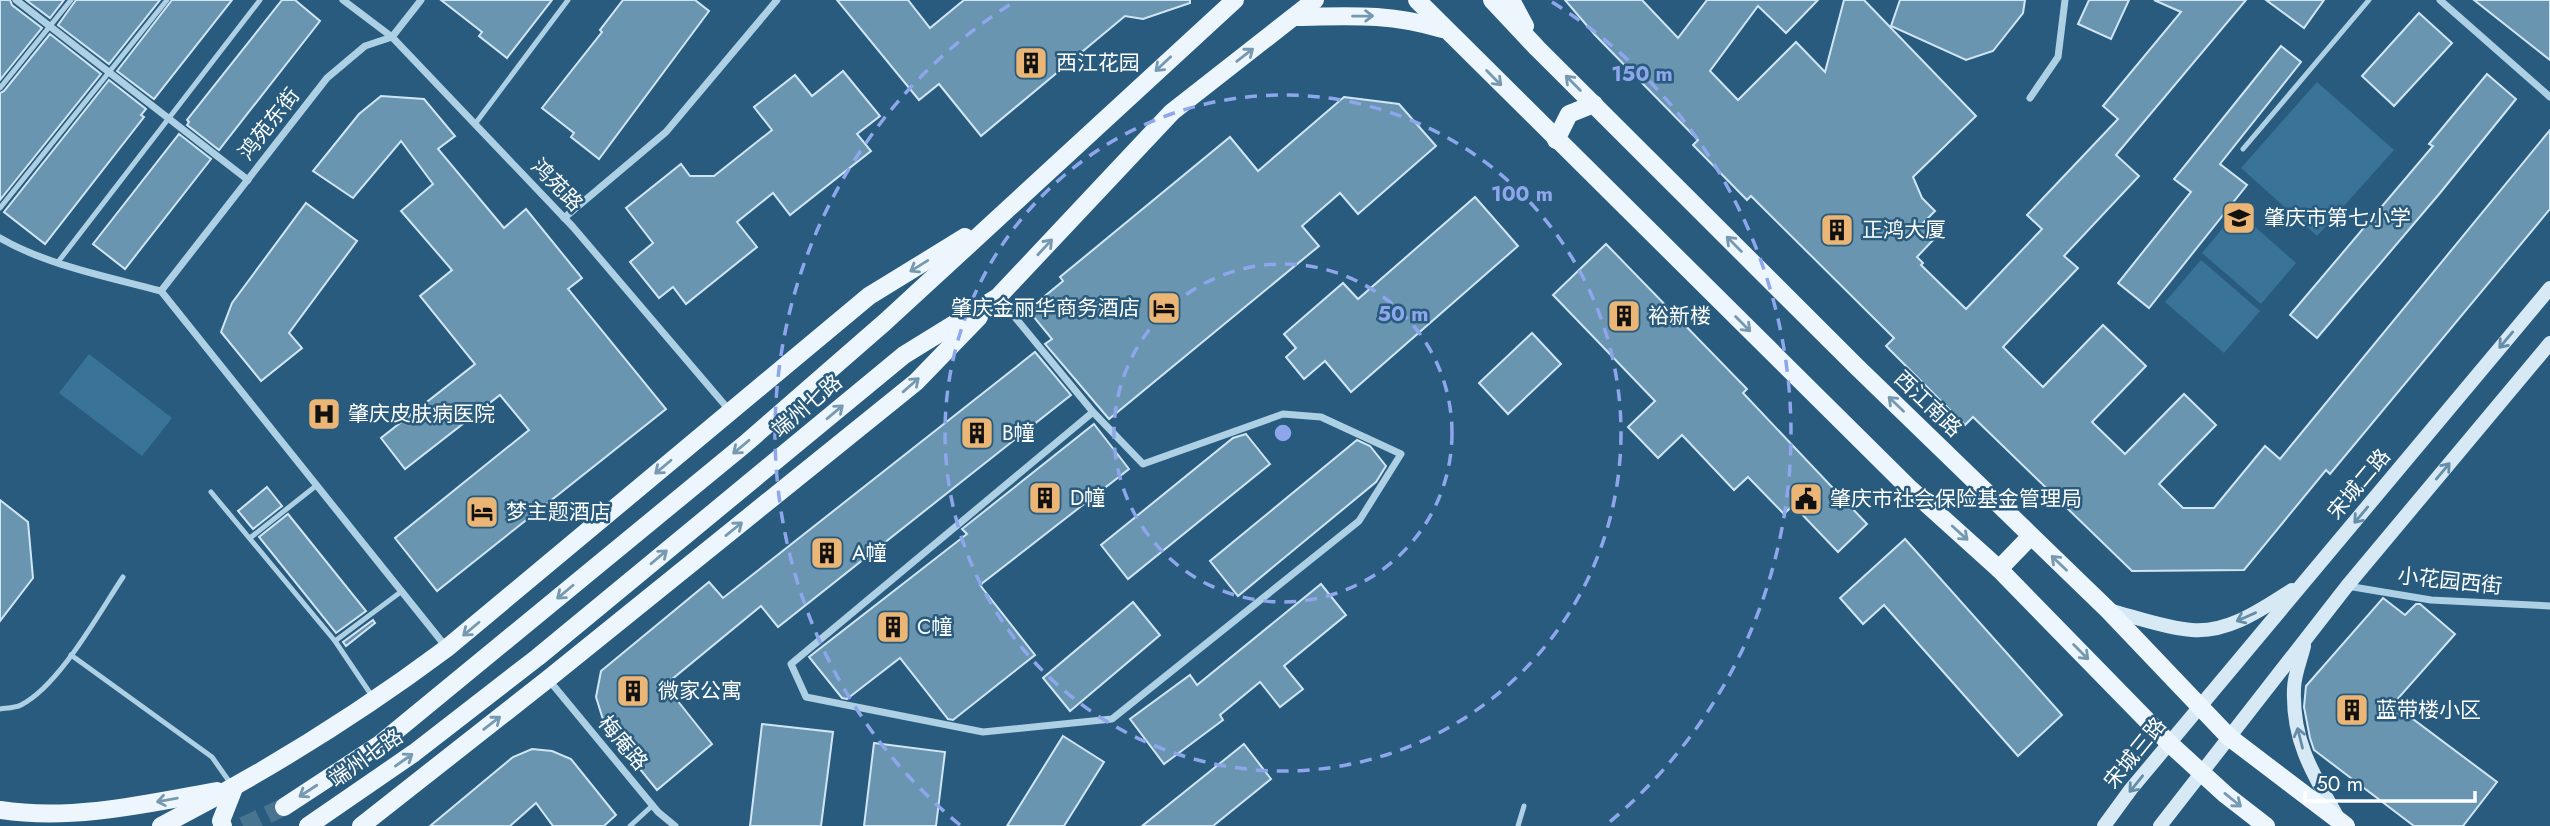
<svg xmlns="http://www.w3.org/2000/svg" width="2550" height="826" viewBox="0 0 2550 826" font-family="Jost,'Noto Sans SC',sans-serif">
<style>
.pitch{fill:#397498}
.building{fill:#6995b1;stroke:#d1e6f4;stroke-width:2}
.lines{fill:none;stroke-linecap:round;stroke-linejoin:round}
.primary-tunnel{stroke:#487490;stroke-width:18;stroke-dasharray:18 9;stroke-linecap:butt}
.service{stroke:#aed0e4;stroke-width:5}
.minor{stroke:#aed0e4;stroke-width:7}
.secondary{stroke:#d7e9f5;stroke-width:14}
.primary{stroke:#eef6fd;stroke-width:18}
.oneway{stroke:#7799b0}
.oneway2{stroke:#658da7}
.ring{fill:none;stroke:#8ea6ec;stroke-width:3.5;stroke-dasharray:12 9}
.labels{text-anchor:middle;stroke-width:5;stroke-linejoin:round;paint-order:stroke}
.poi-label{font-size:21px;fill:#fff;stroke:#285b7d;text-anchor:start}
.street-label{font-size:21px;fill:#fff;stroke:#285b7d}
.centre{fill:#8ea6ec;stroke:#285b7d;stroke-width:3.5}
.ring-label{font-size:21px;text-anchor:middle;font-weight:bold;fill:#8ea6ec;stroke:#285b7d;stroke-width:5;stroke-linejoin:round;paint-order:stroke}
</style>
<rect width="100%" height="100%" fill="#285b7d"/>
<g class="pitch">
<polygon points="2317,82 2394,150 2317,236 2241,168"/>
<polygon points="2237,211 2296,263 2261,304 2202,253"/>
<polygon points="2201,260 2260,311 2224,353 2165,302"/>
<polygon points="89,354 172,418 142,456 59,393"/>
</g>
<g class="building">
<polygon points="0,0 10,0 12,5 42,28 0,80"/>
<polygon points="26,0 64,0 50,18"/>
<polygon points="76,0 160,0 109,64 58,25"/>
<polygon points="172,0 232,0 154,99 117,71"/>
<polygon points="282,0 295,0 320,21 219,150 187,125 189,122 187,120"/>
<polygon points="441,0 552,0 507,58 479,36 482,32"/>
<polygon points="623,0 695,0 709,11 599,159 571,137 574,133 542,108 602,32 600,30"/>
<polygon points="837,0 908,0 930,28 964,0 1190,0 1190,3 1143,19 1125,16 981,136 939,84 919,100"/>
<polygon points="1565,0 1642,0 1678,38 1707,0 1818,0 1786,33 1758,6 1710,71 1738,100 1796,42 1825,72 1844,0 1864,0 1976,116 1913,177 1922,198 1935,211 1922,224 1935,238 1917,257 1923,263 1921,265 1966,309 2042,229 2027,215 2118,119 2103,106 2181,12 2154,0 2246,0 2116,155 2139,176 2064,256 2078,268 2003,347 2043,387 2103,325 2146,366 2092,422 2125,454 2184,394 2216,425 2159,484 2183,508 2214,508 2265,446 2280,459 2550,130 2550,209 2330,474 2326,470 2244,570 2132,571 1973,417 1965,425 1886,346 1894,338 1751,196 1747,200 1693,145 1698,140 1595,35"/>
<polygon points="1900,0 2025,0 2023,13 1993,51 1966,60 1891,26"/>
<polygon points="2089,0 2129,0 2111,39 2078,24"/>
<polygon points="2266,0 2324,0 2304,28"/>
<polygon points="2474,0 2550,0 2550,60"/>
<polygon points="2419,13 2452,43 2394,106 2362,76"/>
<polygon points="50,34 101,74 0,200 0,93 4,91"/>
<polygon points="2281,46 2301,62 2220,164 2247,185 2149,308 2118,283 2191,192 2174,179"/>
<polygon points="843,71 880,116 857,134 871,151 790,215 773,193 737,222 757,247 686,304 673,287 659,298 630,262 653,243 626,208 681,164 690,176 714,176 772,130 754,107 795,75 812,96"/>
<polygon points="2487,74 2516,99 2440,193 2317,338 2290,315 2433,146 2429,144"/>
<polygon points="109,80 146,109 141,115 144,117 45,244 4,212"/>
<polygon points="381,96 424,99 455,136 438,149 504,228 526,209 582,278 568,289 666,409 437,591 395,538 529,430 500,395 405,469 381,438 475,364 420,296 452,270 401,211 433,184 401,141 353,198 313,171 359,114"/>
<polygon points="1344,97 1399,104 1436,146 1358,214 1340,193 1302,226 1319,246 1109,419 1045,344 1052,339 1028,310 1063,281 1060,277 1230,137 1258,171"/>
<polygon points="179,134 211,159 125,269 93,244"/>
<polygon points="1475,197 1518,246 1351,392 1325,361 1304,379 1286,357 1296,348 1284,334 1343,283 1358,299"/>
<polygon points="306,203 357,241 289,333 302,348 261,381 221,332 232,303"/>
<polygon points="1606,244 1747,389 1743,393 1867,524 1838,552 1793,505 1784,514 1748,477 1734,490 1682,435 1658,458 1628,427 1655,401 1553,295"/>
<polygon points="1532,333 1561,364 1508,414 1479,383"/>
<polygon points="1035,352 1071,395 778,627 761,606 665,685 712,744 657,790 605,726 596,697 601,671 709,582 723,598"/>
<polygon points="1094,424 1129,469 980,585 1035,655 953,720 948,719 900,658 847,699 842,698 809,657 967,534 962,529"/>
<polygon points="1246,434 1270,464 1128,579 1101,545 1233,438"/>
<polygon points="1357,440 1370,446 1386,466 1376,482 1238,596 1210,561"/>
<polygon points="267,487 282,506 253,529 238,511"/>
<polygon points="0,500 28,522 33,578 0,621"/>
<polygon points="288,514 366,611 336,633 259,537"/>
<polygon points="1905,539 2062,715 2018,756 1884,605 1863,624 1840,598"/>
<polygon points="1321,584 1346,615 1284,666 1303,689 1280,707 1260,682 1220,715 1223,720 1164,764 1130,719 1190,675 1197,685"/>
<polygon points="2383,598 2405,615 2416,604 2420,604 2455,634 2393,704 2497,782 2463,826 2414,826 2314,750 2310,738 2304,707 2306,686"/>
<polygon points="1133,602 1160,635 1070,711 1043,678"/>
<polygon points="373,620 375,623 346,646 343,642"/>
<polygon points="762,724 833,732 821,826 750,826"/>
<polygon points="1063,736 1104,762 1064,826 1007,826"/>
<polygon points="874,743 945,752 936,826 864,826"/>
<polygon points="1244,744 1271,779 1213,826 1142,826"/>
<polygon points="532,749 552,751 571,759 616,815 604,826 553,826 536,803 510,826 430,826 513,757"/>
</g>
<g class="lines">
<polyline class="primary-tunnel" points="243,826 284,807"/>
<g class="service">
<polyline points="0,88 71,0"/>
<polyline points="475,124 568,0"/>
<polyline points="2243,149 2369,0"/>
<polyline points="0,208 167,0"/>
<polyline points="58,262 260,0"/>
<polyline points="211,492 335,641 372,696"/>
<polyline points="250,538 317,485"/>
<polyline points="335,641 402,591"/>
<polyline points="71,655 212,757 231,784"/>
<path d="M0 709C7 708 15 708 21 705 59 686 99 613 123 577"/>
<polyline points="630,826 653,805"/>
<polyline points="1518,826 1524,806"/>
</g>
<g class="minor">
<polyline points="16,0 248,180"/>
<polyline points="343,0 392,37 573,227 730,411"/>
<polyline points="2440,0 2550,97"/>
<polyline points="2030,98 2058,57 2065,0"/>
<polyline points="564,218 666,132 777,0"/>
<path d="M0 238C46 265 109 277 161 291L447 648"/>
<polyline points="161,291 327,78 365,46 392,37 421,0"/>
<polyline points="999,298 1093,412 1143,464 1283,414 1321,417 1401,454 1359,521 1112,719 983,732 806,697 791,664 1093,412"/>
<polyline points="2347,586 2431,600 2550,606"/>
<polyline points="548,679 658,812 675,826"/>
</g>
<g class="secondary">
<path d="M2108 610C2132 616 2168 629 2192 630 2229 633 2262 609 2292 590"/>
<path d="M2304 646C2301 659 2294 675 2294 689 2292 741 2313 774 2338 818"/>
<polyline points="2104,826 2131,789 2550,288"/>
<polyline points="2160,826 2347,586 2550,343"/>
</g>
<g class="primary">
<polyline points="1417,0 1908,487 1999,569 2169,743 2226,795 2266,826"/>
<polyline points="1492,0 1537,48 1857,367 2108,610 2229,737 2346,826"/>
<polyline points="1511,0 1525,26"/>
<path d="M1295 17C1349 16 1390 13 1442 29"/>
<polyline points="1556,140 1569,114 1594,104"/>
<polyline points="1999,569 2031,536"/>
<polyline points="284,807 380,744 745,444 885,322 1235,0"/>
<path d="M0 810C72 821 146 804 217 791"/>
<path d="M161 826C262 774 356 716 447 648L869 296 965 237"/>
<polyline points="223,826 221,821 234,788"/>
<polyline points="308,826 414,753 538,657 904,355 998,297 1172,112 1315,0"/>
<polyline points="361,826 548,679 916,382 979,317"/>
</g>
</g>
<defs><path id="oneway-shaft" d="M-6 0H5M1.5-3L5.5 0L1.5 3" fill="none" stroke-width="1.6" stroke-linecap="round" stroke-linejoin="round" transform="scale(1.75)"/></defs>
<g class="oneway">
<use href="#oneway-shaft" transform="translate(1363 16) rotate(-1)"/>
<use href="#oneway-shaft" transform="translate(1245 55) rotate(-38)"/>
<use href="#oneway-shaft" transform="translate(1163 64) rotate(137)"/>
<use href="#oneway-shaft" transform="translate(1494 78) rotate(45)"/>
<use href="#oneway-shaft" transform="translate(1573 83) rotate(-135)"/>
<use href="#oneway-shaft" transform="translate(1734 244) rotate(-135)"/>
<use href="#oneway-shaft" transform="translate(1045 247) rotate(-47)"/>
<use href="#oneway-shaft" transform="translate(919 266) rotate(148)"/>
<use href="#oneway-shaft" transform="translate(1743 324) rotate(45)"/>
<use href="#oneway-shaft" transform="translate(911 385) rotate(-41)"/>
<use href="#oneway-shaft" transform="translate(1896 404) rotate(-136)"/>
<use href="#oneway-shaft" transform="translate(835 412) rotate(-40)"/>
<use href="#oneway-shaft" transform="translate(741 447) rotate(140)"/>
<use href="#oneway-shaft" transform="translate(663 467) rotate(140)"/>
<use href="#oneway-shaft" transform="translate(734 529) rotate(-39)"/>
<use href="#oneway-shaft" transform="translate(1960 533) rotate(42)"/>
<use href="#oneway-shaft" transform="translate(659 557) rotate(-40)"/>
<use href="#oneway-shaft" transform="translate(2059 563) rotate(-136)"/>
<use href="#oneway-shaft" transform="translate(565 592) rotate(140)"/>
<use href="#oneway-shaft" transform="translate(471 629) rotate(140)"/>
<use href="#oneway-shaft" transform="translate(2081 652) rotate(45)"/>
<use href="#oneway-shaft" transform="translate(492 723) rotate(-38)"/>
<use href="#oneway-shaft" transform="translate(404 760) rotate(-35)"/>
<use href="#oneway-shaft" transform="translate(308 791) rotate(147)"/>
<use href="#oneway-shaft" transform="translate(167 800) rotate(170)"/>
<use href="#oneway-shaft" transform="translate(2233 800) rotate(39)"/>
</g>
<g class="oneway2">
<use href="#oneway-shaft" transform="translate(2506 340) rotate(130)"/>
<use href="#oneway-shaft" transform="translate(2443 471) rotate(-50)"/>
<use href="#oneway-shaft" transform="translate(2361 515) rotate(130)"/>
<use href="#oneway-shaft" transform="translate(2246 617) rotate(156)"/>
<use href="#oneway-shaft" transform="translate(2300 738) rotate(-104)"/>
<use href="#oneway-shaft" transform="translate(2136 784) rotate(129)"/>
</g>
<g class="ring">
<circle cx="1283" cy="433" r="169"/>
<circle cx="1283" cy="433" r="338"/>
<path d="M960 825A508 508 0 0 1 1014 2M1552 2A508 508 0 0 1 1606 825"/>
</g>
<defs>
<symbol id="building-square" viewBox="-11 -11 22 22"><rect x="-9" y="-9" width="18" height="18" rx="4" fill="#ebb675" stroke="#285b7d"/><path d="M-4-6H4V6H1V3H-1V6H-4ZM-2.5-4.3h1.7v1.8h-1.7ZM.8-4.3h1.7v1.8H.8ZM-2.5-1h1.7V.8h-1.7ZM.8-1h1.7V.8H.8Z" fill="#111"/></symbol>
<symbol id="school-square" viewBox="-11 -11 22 22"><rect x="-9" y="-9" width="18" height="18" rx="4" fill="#ebb675" stroke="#285b7d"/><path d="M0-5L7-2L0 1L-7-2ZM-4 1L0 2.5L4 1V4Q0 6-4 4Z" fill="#111"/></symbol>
<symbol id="hotel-square" viewBox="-11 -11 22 22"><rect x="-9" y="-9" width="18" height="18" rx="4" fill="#ebb675" stroke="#285b7d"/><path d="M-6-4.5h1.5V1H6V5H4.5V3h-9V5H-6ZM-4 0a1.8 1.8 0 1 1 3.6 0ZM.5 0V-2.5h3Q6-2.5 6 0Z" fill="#111"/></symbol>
<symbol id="hospital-square" viewBox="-11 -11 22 22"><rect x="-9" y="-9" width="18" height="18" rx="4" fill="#ebb675" stroke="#285b7d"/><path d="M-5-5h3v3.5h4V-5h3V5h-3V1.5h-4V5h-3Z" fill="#111"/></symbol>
<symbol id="civic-square" viewBox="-11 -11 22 22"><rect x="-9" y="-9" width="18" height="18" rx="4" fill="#ebb675" stroke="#285b7d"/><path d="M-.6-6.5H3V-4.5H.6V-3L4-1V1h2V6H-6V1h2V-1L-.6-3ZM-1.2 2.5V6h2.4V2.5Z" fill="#111"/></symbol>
</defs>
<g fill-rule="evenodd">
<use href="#building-square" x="1012" y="44" width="38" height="38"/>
<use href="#school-square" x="2220" y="199" width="38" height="38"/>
<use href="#building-square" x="1818" y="211" width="38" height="38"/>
<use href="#hotel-square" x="1145" y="289" width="38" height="38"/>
<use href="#building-square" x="1605" y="297" width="38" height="38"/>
<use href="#hospital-square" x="305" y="395" width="38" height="38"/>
<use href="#building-square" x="958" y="414" width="38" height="38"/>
<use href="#building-square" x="1026" y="479" width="38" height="38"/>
<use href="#civic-square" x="1787" y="480" width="38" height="38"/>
<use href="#hotel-square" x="463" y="493" width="38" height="38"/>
<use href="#building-square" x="808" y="534" width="38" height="38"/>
<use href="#building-square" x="874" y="608" width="38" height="38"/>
<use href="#building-square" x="614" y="672" width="38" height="38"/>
<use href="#building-square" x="2333" y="691" width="38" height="38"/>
</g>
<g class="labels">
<g class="poi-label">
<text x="1056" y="70">西江花园</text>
<text x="2264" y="225">肇庆市第七小学</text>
<text x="1862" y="237">正鸿大厦</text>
<text x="1140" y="315" text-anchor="end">肇庆金丽华商务酒店</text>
<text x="1648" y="323">裕新楼</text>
<text x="348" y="421">肇庆皮肤病医院</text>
<text x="1002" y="440">B幢</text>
<text x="1070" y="505">D幢</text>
<text x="1830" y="506">肇庆市社会保险基金管理局</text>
<text x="506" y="519">梦主题酒店</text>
<text x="852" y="560">A幢</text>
<text x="917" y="634">C幢</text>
<text x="658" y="698">微家公寓</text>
<text x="2376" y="717">蓝带楼小区</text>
</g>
<g class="street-label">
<text transform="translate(269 124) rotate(-52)" y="7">鸿苑东街</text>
<text transform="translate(557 185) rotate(46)" y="7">鸿苑路</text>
<text transform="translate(1928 404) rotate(44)" y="7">西江南路</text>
<text transform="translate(807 406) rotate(-40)" y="7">端州七路</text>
<text transform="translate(2359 484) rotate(-50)" y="7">宋城二路</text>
<text transform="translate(2450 581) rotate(6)" y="7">小花园西街</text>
<text transform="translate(623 743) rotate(50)" y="7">梅庵路</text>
<text transform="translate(2135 753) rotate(-51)" y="7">宋城三路</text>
<text transform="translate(366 758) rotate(-35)" y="7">端州七路</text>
</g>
</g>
<circle cx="1283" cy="433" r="10" class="centre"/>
<g class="ring-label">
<text x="1642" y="81">150 m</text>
<text x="1522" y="201">100 m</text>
<text x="1403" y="321">50 m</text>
</g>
<path d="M2305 791v10h170v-10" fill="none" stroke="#ffffff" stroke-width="3.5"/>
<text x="2316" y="791" font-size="21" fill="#ffffff" stroke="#285b7d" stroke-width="5" paint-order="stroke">50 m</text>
</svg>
